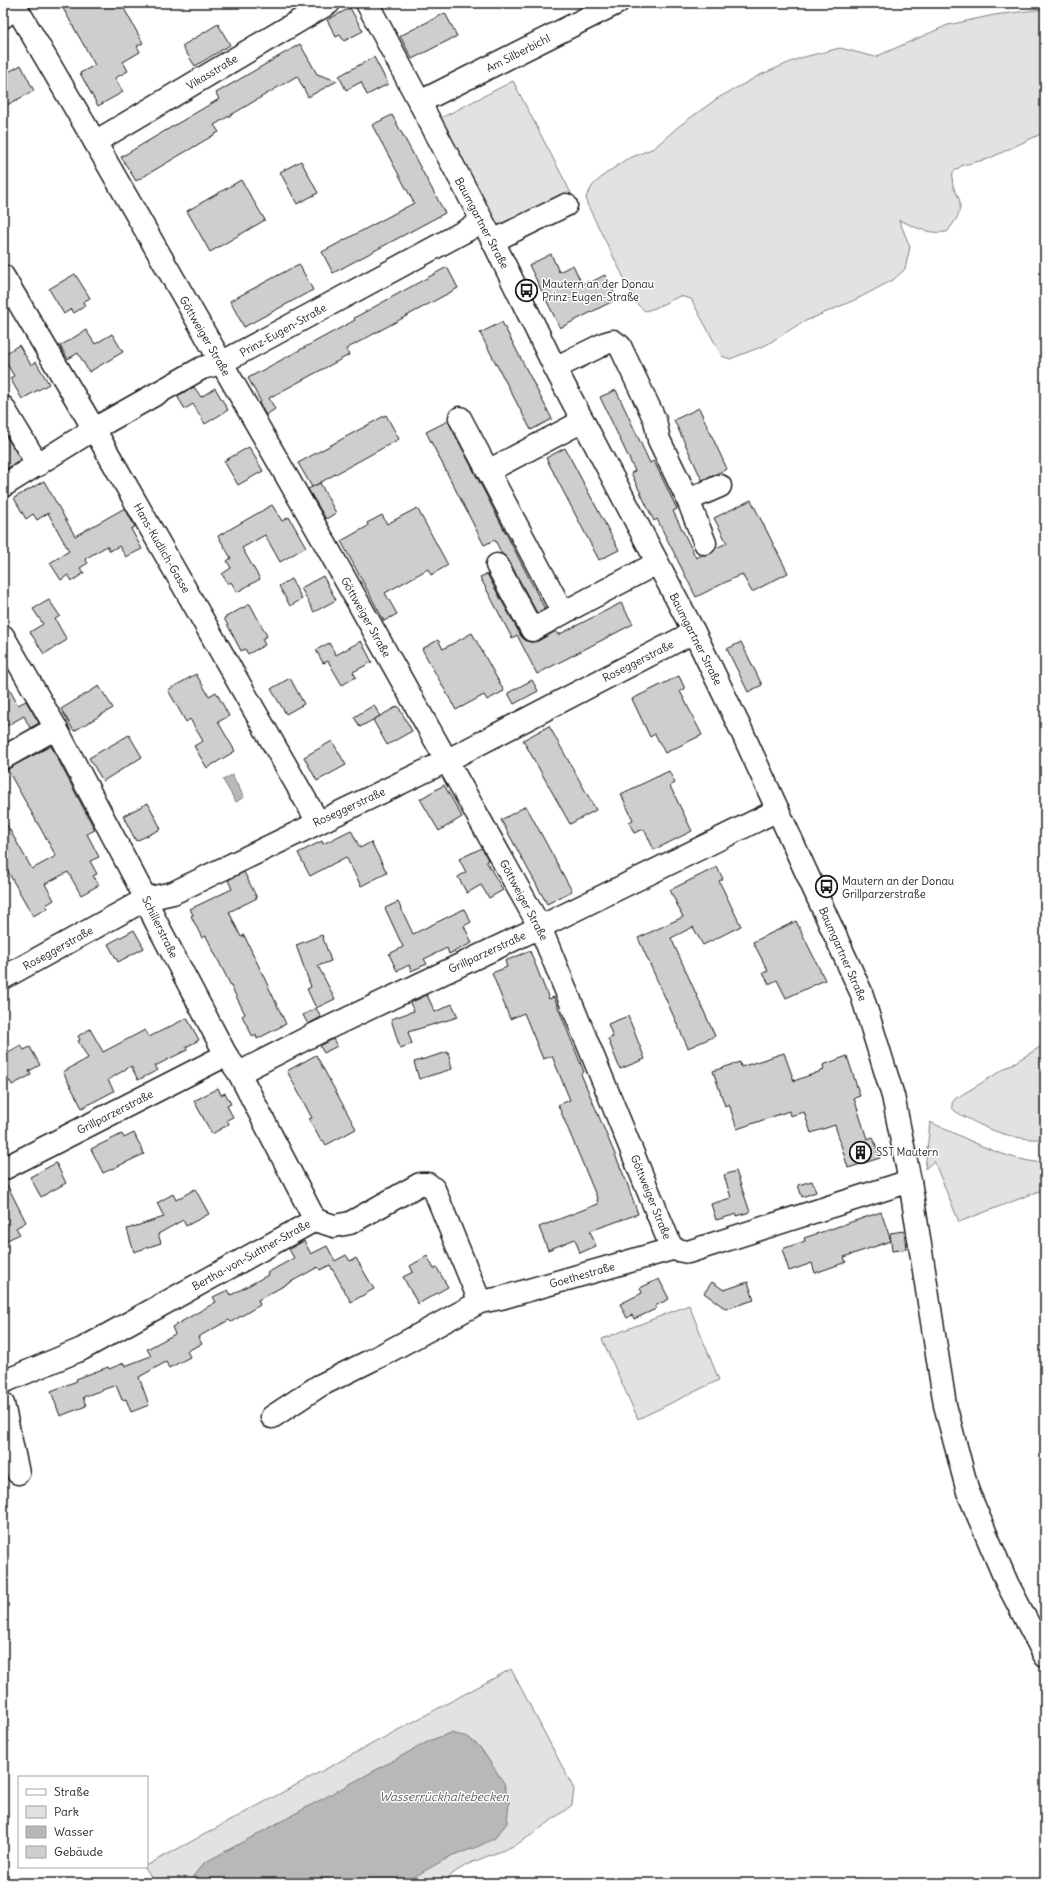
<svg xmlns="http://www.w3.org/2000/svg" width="1048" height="1886" viewBox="0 0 1048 1886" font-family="Delius,sans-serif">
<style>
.green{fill:#e2e2e2;stroke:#7f7f7f}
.water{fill:#b8b8b8;stroke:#7a7a7a}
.building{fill:#cecece;stroke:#1c1c1c}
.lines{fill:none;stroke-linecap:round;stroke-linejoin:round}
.minor-casing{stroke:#1c1c1c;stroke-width:25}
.minor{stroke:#fff;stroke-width:22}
.labels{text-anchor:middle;stroke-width:3;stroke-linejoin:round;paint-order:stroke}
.street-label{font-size:11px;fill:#1c1c1c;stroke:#fff}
.poi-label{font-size:11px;fill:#1c1c1c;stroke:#fff;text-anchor:start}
.water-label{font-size:12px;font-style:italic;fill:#5a5a5a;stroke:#fff}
</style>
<rect width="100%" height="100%" fill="#fff"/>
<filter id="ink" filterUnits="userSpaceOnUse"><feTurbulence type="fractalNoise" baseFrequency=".025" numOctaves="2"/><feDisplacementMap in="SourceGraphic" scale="8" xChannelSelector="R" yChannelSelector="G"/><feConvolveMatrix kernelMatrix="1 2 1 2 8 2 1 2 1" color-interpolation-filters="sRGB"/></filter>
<g filter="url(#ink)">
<g class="green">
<path d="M1045 9V132L988 159 963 165 953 172C949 191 961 193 960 206 960 216 953 224 947 232 926 234 918 228 899 220L910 247 905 269 893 280 857 299 801 323 766 345 730 359 722 356 691 299 680 296 655 308 645 311 637 304 587 204 586 197 593 185 604 175 625 160 654 148 679 126 718 98 760 75 800 58 840 48 875 57 948 25 994 15Z"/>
<polygon points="513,81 571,193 501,228 495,227 439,119"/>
<path d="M1045 1044V1139C1011 1141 984 1128 956 1112L952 1108V1103L955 1099Z"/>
<path d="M930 1122C968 1139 1003 1160 1045 1163V1189L959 1222 934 1161 925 1169Z"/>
<polygon points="689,1305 719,1380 638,1419 602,1339"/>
<path d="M511 1669 574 1789 572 1805C554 1818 537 1832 519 1843 493 1857 463 1860 443 1883H155L144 1867Z"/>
</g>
<g class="water">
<polygon points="232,775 244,797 236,802 223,780"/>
<polygon points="451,1733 468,1737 480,1747 504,1783 509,1803 507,1823 495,1838 475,1848 453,1855 403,1883 193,1883 193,1876 204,1863 431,1740"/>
</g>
<g class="building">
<polygon points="60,3 121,3 143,43 137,46 140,52 123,62 128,71 115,78 123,92 98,106 80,73 95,65"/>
<polygon points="350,8 363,31 344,41 340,35 336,37 327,20"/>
<polygon points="445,13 457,36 412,59 400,36"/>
<polygon points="218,24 230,45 195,66 182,46"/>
<polygon points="300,44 317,74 337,81 308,97 297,76 214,125 219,132 136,181 121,157 219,99 216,93"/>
<polygon points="374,57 388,84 367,95 361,82 346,90 339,76"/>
<polygon points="21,65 34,91 3,107 3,75"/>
<polygon points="392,115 445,213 333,273 322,252 414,203 372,125"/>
<polygon points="301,161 318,193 297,204 280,172"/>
<polygon points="241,180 265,220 210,252 187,211"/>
<polygon points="551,254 559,272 573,265 582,284 588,281 589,283 605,275 617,299 560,328 529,265"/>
<polygon points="299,264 313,290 244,327 230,301"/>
<polygon points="447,267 458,288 346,349 349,355 269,398 275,409 266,415 259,403 261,402 248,378 355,320 354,318"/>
<polygon points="75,274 90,298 83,302 85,306 74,313 71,309 64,314 49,289"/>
<polygon points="502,322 552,419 531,430 480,333"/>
<polygon points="86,330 95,344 112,334 123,352 89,372 78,353 68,359 60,346"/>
<polygon points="19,345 31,365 36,362 49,384 22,399 10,378 14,376 3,357 3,355"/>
<polygon points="194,387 201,397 215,388 228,410 205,424 193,404 185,409 177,396"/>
<polygon points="616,390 650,463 654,461 677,509 673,511 696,558 702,555 710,554 716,548 727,543 714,518 751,500 788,573 752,592 742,574 696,597 657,519 654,521 631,473 635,471 600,397"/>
<polygon points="699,408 727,469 702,480 674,420"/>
<polygon points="386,415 399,439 312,487 298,463"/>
<polygon points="448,421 545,609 537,613 508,559 502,554 495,540 484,545 426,432"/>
<polygon points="3,431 21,460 3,471"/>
<polygon points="249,447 263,471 238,485 224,461"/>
<polygon points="565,448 619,550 599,560 546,458"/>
<polygon points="44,481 75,536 125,508 135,527 131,529 142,549 126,557 119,546 110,551 107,546 85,559 88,563 80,568 84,573 72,581 68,575 61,580 50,563 69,551 48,513 37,520 33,514 26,519 14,498"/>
<polygon points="320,483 336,513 326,519 308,489"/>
<polygon points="272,505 282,521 289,517 306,547 280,562 265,535 242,548 260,579 237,592 231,582 228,584 222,574 231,568 227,561 231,558 218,536"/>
<polygon points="417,508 448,565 431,575 428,569 385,593 397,614 384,621 341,541 368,526 367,523 382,515 387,524"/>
<polygon points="487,574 521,636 526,641 531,642 538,641 556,631 558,635 621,603 633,624 537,674 517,635 512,638 480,577"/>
<polygon points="323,576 336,600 314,612 301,588"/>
<polygon points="291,579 302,599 290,606 279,586"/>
<polygon points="49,600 60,616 55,619 67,640 44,654 30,632 43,624 33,609"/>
<polygon points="250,604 267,636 262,639 265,645 248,654 245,649 241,651 224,618"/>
<polygon points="472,633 504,691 487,700 484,695 456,710 422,649 438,640 443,649"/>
<polygon points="361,641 372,662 353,672 356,677 342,685 328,661 323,663 316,650 329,643 336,655"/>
<polygon points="741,642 762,685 748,692 727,649"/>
<polygon points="196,674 209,696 216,692 229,716 218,722 235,751 207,768 194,746 203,741 190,719 186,722 168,690"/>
<polygon points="679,676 685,689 680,691 702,735 665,753 655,734 650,737 632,699"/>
<polygon points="3,678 18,705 26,701 39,723 30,728 24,716 3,728"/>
<polygon points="290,678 304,704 286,714 271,689"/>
<polygon points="532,680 538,691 514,704 508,693"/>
<polygon points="99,686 113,708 74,731 61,709"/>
<polygon points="374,705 380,716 360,727 354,717"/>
<polygon points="398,706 412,731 387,745 373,720"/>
<polygon points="549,726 596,810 570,824 523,740"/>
<polygon points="129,735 142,757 103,781 89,758"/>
<polygon points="332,741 346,765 317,781 304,757"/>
<polygon points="51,746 95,830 87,834 99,857 90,861 97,874 93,876 99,885 81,895 68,872 45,884 54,900 46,905 48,908 33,916 3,863 3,818 32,869 56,856 7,769"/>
<polygon points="669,771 675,783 670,786 692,831 654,850 644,829 634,833 629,822 633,820 621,794"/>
<polygon points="444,785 462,817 439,831 420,799"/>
<polygon points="148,803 161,829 136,841 123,816"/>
<polygon points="526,806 572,891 547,904 501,820"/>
<polygon points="351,830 360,848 371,842 387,873 361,886 346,857 310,876 298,853 322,841 323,844"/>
<polygon points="482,848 488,860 486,861 503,890 489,898 481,885 467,893 458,877 466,872 459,859"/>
<polygon points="717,867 723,879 719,881 741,926 703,945 693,927 671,938 715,1036 688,1048 638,938 683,917 670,890"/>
<polygon points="244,872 257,898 229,912 241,937 244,935 286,1024 257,1039 256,1035 253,1037 242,1016 245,1014 206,936 202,938 191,916 193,915 190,909 232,889 228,880"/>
<polygon points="398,902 413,934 464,909 471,922 464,926 472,943 449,954 447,948 424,959 427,964 411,971 409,965 397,971 389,954 403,947 385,908"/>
<polygon points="796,921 825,980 786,998 777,980 769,984 763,973 768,971 753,942"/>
<polygon points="134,930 144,948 118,962 108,944"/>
<polygon points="322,935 331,961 318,966 335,999 316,1008 307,989 311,987 296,945"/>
<polygon points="530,951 549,999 554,997 584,1072 581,1074 627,1183 638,1214 590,1231 596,1246 580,1253 575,1239 548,1250 539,1227 598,1204 597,1200 598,1200 558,1105 570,1100 552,1056 543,1059 524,1013 510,1019 492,973 507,967 505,961"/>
<polygon points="427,995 435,1012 452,1004 458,1017 408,1032 412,1044 400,1048 391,1019 414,1011 410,1003"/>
<polygon points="316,1008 321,1017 308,1024 303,1015"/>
<polygon points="628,1016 645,1059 620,1069 608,1039 613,1037 608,1024"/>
<polygon points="187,1018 199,1040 186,1047 187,1050 155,1066 158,1070 138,1080 131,1066 108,1080 114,1091 82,1108 63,1072 88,1058 78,1041 80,1040 78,1036 90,1029 103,1052 145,1030 149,1037"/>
<polygon points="333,1039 337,1046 324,1053 320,1046"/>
<polygon points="21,1045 24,1050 30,1047 40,1065 29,1071 31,1075 12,1085 10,1081 3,1085 3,1055"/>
<polygon points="448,1052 452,1069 419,1079 414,1062"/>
<polygon points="784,1053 794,1081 824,1070 823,1065 847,1056 860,1096 854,1098 867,1139 873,1137 880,1158 848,1168 835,1125 811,1133 804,1112 790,1116 789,1111 737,1129 729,1104 725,1106 713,1071 740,1062 741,1067"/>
<polygon points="316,1055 356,1129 326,1145 323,1140 321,1141 309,1119 312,1118 287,1071"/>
<polygon points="218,1088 221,1095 225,1093 231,1104 227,1106 233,1117 227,1120 229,1124 212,1134 194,1101"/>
<polygon points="134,1133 144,1154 103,1173 91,1149 122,1134 124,1138"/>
<polygon points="56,1163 66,1183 41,1197 30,1177"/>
<polygon points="736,1171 750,1212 737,1216 737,1214 716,1220 711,1204 731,1198 724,1175"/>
<polygon points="3,1181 5,1181 26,1222 16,1228 20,1234 3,1242"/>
<polygon points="812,1181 816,1192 802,1197 798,1185"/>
<polygon points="195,1189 209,1214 186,1226 183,1220 158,1234 161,1243 134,1252 127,1229 164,1217 157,1203 173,1194 176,1200"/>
<polygon points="881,1212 891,1241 844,1257 846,1262 815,1273 812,1263 789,1271 782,1249 805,1241 804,1238"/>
<polygon points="904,1231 906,1249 892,1251 890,1233"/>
<polygon points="304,1241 311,1254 327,1246 335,1261 346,1255 350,1261 356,1258 374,1289 351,1302 330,1265 320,1270 318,1267 258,1300 260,1305 231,1322 229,1320 198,1337 202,1344 187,1351 190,1357 169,1368 166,1362 139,1377 149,1405 131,1412 126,1399 122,1400 116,1385 83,1397 86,1406 60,1416 51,1391 77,1381 76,1379 108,1367 109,1369 124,1363 125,1366 151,1356 147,1349 175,1334 172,1327 216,1302 213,1297 228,1290 231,1295 268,1275 267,1273 294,1258 289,1249"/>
<polygon points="427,1256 434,1269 437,1268 448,1287 418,1304 403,1277 413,1272 410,1266"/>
<polygon points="659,1279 669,1299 655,1306 656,1309 634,1319 632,1315 627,1318 620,1304 642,1293 640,1288"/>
<polygon points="712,1282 724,1290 748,1282 754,1300 726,1309 704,1293"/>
</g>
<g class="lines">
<defs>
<g id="minor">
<polyline points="367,3 493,241 555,368 694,632 743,734 861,992 893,1096 910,1181 945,1405 968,1492 1007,1583 1045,1656"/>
<polyline points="3,17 16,7 95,142 322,538 540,927 672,1249"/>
<polyline points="420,102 617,3"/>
<polyline points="95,142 329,3"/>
<polyline points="493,241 566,205"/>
<polyline points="3,276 94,429 318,822"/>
<polyline points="555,368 606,343 613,341 620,346 655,420 659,440 688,500 705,543"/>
<polyline points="3,407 38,465"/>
<polyline points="460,418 488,471 583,421"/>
<polyline points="488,471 563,613 657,563"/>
<polyline points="3,486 94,429 202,368 221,363 482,222"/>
<polyline points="688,500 720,486"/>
<polyline points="497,565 532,630 563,613"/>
<polyline points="3,636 56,728 146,899 155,920 226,1055 239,1073 315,1220"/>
<polyline points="3,758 56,728"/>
<polyline points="3,978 146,899 173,893 446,761 694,632"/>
<polyline points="239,1073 311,1036 540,927 778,810"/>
<polyline points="3,1169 226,1055"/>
<polyline points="3,1382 82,1349 315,1220 334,1226 350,1223 420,1184 428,1184 434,1189 480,1302"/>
<polyline points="3,1404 18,1473"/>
<polyline points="272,1417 319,1386 380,1356 480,1302 501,1298 672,1249 688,1252 910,1181"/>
</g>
</defs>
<use href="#minor" class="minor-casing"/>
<use href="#minor" class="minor"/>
</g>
</g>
<defs>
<symbol id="bus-ring" viewBox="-11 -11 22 22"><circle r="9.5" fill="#fff" stroke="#1c1c1c" stroke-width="1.5"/><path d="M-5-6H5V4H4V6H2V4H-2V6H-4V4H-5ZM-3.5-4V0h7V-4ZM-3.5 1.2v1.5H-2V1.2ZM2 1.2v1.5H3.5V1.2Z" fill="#1c1c1c"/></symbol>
<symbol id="building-ring" viewBox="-11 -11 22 22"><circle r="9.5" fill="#fff" stroke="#1c1c1c" stroke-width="1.5"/><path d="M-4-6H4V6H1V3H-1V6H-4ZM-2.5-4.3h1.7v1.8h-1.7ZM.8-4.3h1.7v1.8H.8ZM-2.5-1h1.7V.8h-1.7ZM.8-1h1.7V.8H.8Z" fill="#1c1c1c"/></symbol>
</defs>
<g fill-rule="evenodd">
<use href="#bus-ring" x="514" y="278" width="25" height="25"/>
<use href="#bus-ring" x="814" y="874" width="25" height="25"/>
<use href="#building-ring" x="848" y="1140" width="25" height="25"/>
</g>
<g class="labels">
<g class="street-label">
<text transform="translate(518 53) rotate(-27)" y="4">Am Silberbichl</text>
<text transform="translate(212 72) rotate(-31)" y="4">Vikasstraße</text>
<text transform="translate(482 223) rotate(62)" y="4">Baumgartner Straße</text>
<text transform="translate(283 330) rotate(-29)" y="4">Prinz-Eugen-Straße</text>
<text transform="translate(205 336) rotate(60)" y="4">Göttweiger Straße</text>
<text transform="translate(162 548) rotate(60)" y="4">Hans-Kudlich-Gasse</text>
<text transform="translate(366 617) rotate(61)" y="4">Göttweiger Straße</text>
<text transform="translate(696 639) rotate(63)" y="4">Baumgartner Straße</text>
<text transform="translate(638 661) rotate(-27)" y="4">Roseggerstraße</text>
<text transform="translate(349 807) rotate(-25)" y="4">Roseggerstraße</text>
<text transform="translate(524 900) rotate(62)" y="4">Göttweiger Straße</text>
<text transform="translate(160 927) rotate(64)" y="4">Schillerstraße</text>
<text transform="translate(58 948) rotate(-29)" y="4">Roseggerstraße</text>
<text transform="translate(487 952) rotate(-25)" y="4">Grillparzerstraße</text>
<text transform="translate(843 954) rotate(66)" y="4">Baumgartner Straße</text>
<text transform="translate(115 1112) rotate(-27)" y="4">Grillparzerstraße</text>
<text transform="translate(651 1197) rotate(68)" y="4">Göttweiger Straße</text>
<text transform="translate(251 1255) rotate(-29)" y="4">Bertha-von-Suttner-Straße</text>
<text transform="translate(582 1275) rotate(-16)" y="4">Goethestraße</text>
</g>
<g class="poi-label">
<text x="542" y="288">Mautern an der Donau<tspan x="542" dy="13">Prinz-Eugen-Straße</tspan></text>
<text x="842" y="885">Mautern an der Donau<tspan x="842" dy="13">Grillparzerstraße</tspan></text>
<text x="876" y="1156">SST Mautern</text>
</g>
<g class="water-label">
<text x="444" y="1801">Wasserrückhaltebecken</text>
</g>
</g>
<rect width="1048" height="1886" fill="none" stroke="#fff" stroke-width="16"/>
<rect x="8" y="8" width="1032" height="1870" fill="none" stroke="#1c1c1c" stroke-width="1.5" filter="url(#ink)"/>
<rect x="18" y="1776" width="130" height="92" fill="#ffffff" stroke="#a4a4a4"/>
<rect x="26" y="1789" width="20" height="6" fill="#ffffff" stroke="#a4a4a4"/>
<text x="54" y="1796" font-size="12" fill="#1c1c1c">Straße</text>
<rect x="26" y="1806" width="20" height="12" fill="#e2e2e2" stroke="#a4a4a4"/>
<text x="54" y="1816" font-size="12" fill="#1c1c1c">Park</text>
<rect x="26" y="1826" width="20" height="12" fill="#b8b8b8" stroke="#a4a4a4"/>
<text x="54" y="1836" font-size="12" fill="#1c1c1c">Wasser</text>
<rect x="26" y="1846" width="20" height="12" fill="#cecece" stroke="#a4a4a4"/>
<text x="54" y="1856" font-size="12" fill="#1c1c1c">Gebäude</text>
</svg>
